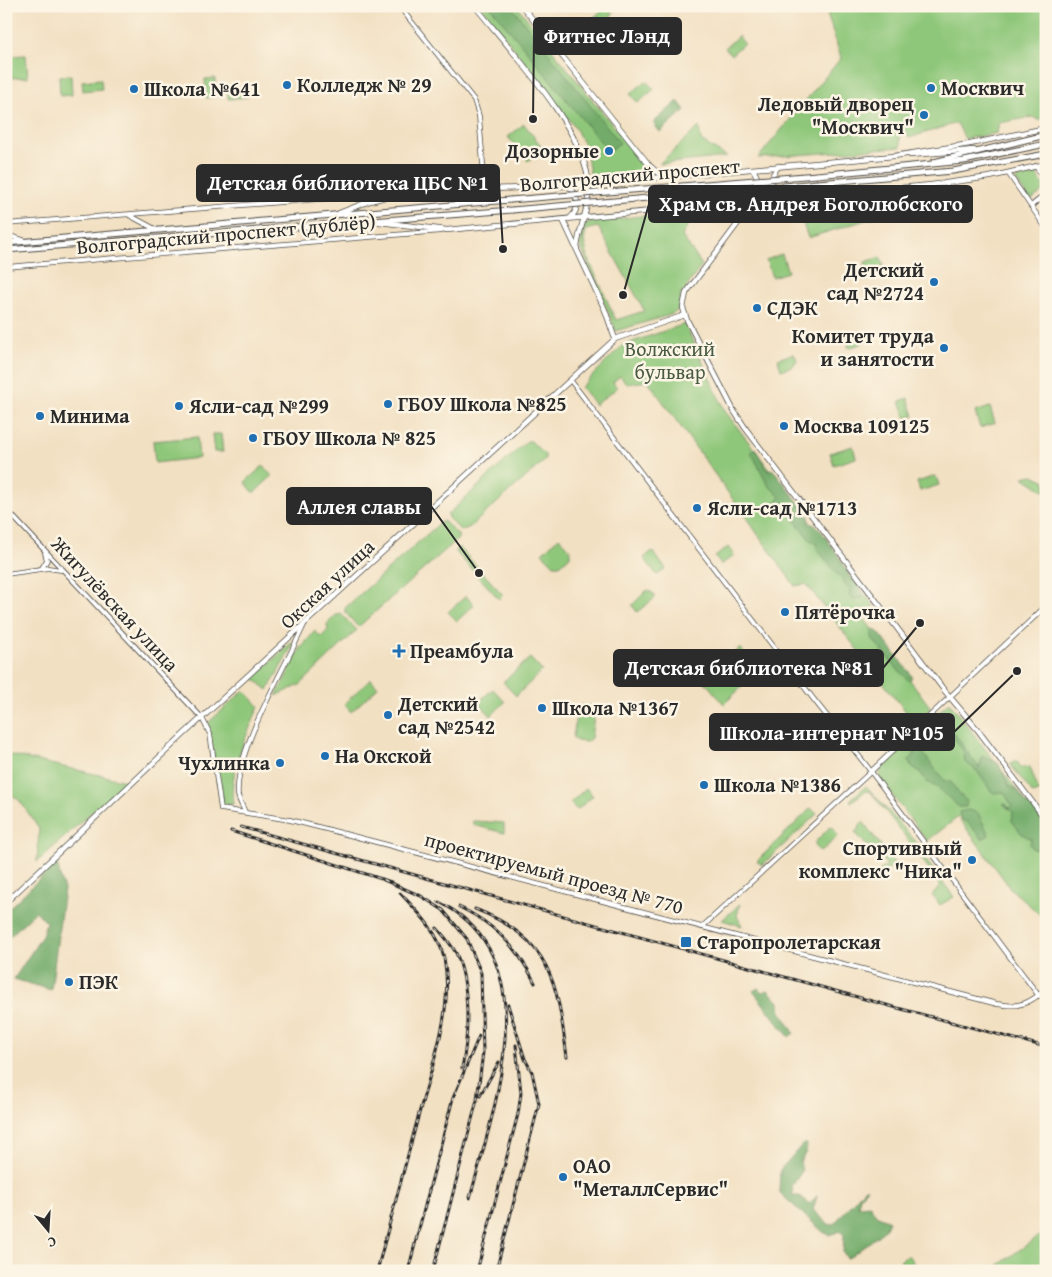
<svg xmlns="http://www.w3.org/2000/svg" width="1052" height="1277" viewBox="0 0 1052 1277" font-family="'Gentium Book Plus',serif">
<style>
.green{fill:#8fc77a;stroke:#5d7952;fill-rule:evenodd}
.forest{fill:#73ac6a;stroke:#4f6c4a}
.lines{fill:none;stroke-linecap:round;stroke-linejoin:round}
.tertiary-casing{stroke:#494642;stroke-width:5.5}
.secondary-casing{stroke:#494642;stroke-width:6}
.primary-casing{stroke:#494642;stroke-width:7}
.tertiary{stroke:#fff;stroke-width:4}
.secondary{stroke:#fff;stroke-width:4.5}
.primary{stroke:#fff;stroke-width:5}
.rail-casing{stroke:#2b2b2b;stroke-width:3}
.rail{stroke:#fcf5e5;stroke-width:1;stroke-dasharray:4;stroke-linecap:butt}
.primary-bridge-casing{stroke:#494642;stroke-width:7;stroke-linecap:butt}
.primary-bridge{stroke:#fff;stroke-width:5}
.poi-dot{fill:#1f6fb2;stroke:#fcf5e5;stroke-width:2}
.labels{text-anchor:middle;stroke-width:5;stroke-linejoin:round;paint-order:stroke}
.poi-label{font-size:20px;font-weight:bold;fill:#2b2b2b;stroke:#fcf5e5;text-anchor:start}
.street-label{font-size:20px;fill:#2b2b2b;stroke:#fcf5e5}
.park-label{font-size:20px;fill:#495a43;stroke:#fcf5e5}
.leader{fill:none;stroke:#2b2b2b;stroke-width:2}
.callout-dot{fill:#2b2b2b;stroke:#fcf5e5;stroke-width:2}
.callout{fill:#2b2b2b;stroke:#2b2b2b;stroke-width:2}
.callout-label{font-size:21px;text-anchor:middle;font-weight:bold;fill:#fff}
</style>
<rect width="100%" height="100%" fill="#fcf5e5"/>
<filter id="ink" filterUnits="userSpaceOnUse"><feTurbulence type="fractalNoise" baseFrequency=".02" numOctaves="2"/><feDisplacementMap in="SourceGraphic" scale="10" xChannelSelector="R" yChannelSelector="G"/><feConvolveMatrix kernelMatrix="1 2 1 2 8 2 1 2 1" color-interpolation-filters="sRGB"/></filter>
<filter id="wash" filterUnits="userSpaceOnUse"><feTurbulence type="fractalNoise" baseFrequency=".0096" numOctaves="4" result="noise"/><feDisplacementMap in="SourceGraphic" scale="20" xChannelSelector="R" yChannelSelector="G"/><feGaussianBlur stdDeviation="1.12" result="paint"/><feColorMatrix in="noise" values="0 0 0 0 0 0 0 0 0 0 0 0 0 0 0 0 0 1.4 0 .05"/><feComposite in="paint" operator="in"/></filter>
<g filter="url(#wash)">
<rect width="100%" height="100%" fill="#f2e0c2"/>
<g class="green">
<polygon points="481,6 517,6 652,174 591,178 585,147 576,129"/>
<polygon points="607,6 614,13 598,28 591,20"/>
<polygon points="825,6 1046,6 1046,119 1038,120 1033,117 999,123 997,133 965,139 957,123 909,138 907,133 900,136 901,147 758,158 841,58"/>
<polygon points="738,36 744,43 731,55 725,48"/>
<polygon points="26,55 28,77 11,78 9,56"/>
<polygon points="71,75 72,95 60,96 59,76"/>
<polygon points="215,78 216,97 206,98 205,79"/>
<polygon points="101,79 102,89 83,91 82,81"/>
<polygon points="646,81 654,89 638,103 630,94"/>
<polygon points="245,87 248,97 228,99 228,89"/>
<polygon points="524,124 542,147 542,150 528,161 508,137"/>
<polygon points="699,127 701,141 727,157 659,164"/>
<polygon points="1036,173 1046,189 1030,201 1015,179"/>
<polygon points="944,190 946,195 808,238 797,206"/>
<path d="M685 211 690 221 682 236 702 265 681 295 679 309 673 314 616 331 580 245 584 226 589 222ZM598 227 644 310V311L616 320 588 258 584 241 586 230Z"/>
<polygon points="782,254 788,272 772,277 766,260"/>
<polygon points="880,257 884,266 868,272 865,262"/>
<polygon points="685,324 725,411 874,606 862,616 931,708 914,722 806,584 795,586 648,381 627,384 620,376 613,382 617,388 595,405 581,387 623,345"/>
<polygon points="859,331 863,343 849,348 845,336"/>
<polygon points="794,353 797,360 793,366 781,370 778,359"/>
<polygon points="908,398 914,416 906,418 900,401"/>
<polygon points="990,407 995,423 980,428 975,412"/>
<polygon points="212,434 221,434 223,452 214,452"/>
<polygon points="197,437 199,458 155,463 153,441"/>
<polygon points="527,441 531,441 545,455 545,460 470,527 461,531 448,518 448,514"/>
<polygon points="853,446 856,458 834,465 830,453"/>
<polygon points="263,466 272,476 254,493 245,482"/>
<polygon points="1033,475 1046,481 1046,492 1023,477"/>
<polygon points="936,476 939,485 920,491 917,482"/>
<polygon points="442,521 445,522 458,535 458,539 358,627 345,612 345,608"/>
<polygon points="559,537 570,549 570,556 560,565 554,565 542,553"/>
<polygon points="459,547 503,595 499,599 455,551"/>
<polygon points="728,547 734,555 721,565 715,557"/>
<polygon points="652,551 666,569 657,575 644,558"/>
<polygon points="647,590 654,594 655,598 637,612 632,605"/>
<polygon points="466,596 474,605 457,621 448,612"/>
<polygon points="341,614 357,630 300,685 276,696 300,649 315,631 321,637 328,630 327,624 336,615"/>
<polygon points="292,642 294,643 268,690 253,678"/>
<polygon points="740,648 758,671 724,704 704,681"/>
<polygon points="530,658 542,671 516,696 503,682"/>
<polygon points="371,679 378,687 351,712 344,704"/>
<polygon points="493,689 505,702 491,716 478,702"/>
<path d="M244 690 259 706C246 737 229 770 233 804L222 805 208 723Z"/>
<polygon points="949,702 1046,828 1046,920 1011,889 958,817 927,841 879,778 881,767"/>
<polygon points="582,705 591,706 595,710 591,738 587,742 577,741 573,738 577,709"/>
<polygon points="6,754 126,781 37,862 39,828 19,800 6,791"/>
<polygon points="1017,761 1021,768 1030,767 1039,792 1033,794 1010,764"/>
<polygon points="866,786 918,844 914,848 870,791 864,792 851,802 850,800"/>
<polygon points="586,788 593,796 577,810 570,803"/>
<polygon points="811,808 817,814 762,865 757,861"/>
<polygon points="474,821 504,823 504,833 474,825 472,822"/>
<polygon points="863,822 895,864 880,876 877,873 887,865 874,848 866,845 855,832 860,828 859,825"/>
<polygon points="830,827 833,827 838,836 822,851 819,851 815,845 815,842"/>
<polygon points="919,851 954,897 940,905 932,895 941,887 917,852"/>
<polygon points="740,904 737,916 742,926 722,920"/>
<polygon points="1046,1231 1046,1271 990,1271"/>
<polygon points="908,1255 918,1270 917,1271 901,1271 905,1268 900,1261"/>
</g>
<g class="forest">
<polygon points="490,6 511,6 620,143 608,151"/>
<polygon points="678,101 685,110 660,132 653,123"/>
<path d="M755 448 768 471 772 469 776 473 809 516V523C811 524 814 524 816 526 822 530 847 567 847 573L861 588 863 598 852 599 849 596 850 590 817 549V544L810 540 793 518 775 504 780 497 769 486 752 454 751 451Z"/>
<path d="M872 628 879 633 910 673 912 677 909 681C895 668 884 653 872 638Z"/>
<path d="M954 733 979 768 982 756 998 763 1009 786 1019 791C1023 806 1042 811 1046 826 1047 833 1046 843 1046 851L1033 849 1030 844 1031 839 1022 834 1012 821 1013 812 1003 804 1005 803 1009 808 1012 806 1004 792 994 793 991 791 977 771 965 762 964 752 950 734Z"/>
<polygon points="920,745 925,745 925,751 922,752 944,780 951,782 958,793 967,801 966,807 959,807 938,788 927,782 919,771 911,766 909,760 914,755 914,748"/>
<polygon points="969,810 978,813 989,835 982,839 967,822 961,819 959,812"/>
<polygon points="57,862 61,881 64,889 51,990 14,979 42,936 46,922 36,911 6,940 6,911"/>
<polygon points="758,988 762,992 768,990 780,1003 780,1010 794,1033 789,1037 753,991"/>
<polygon points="803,1144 807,1144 806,1152 800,1162 802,1171 792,1186 793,1196 799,1196 810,1204 817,1196 813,1210 830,1225 834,1224 865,1188 867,1188 860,1197 858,1206 870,1205 876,1215 889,1221 885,1230 852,1256 847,1258 843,1252 844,1235 841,1231 829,1235 823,1232 782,1195 779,1191 780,1170"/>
</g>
</g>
<g filter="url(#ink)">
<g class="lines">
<defs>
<g id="tertiary">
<polyline points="399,6 474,100 479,116 485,188"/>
<polyline points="1036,166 1046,184"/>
<polyline points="1008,173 1046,228"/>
<polyline points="1031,206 1046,194"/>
<polyline points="129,215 155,229"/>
<polyline points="6,224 395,193"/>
<polyline points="6,235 23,240"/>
<polyline points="6,267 442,231"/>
<polyline points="571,381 815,701 866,765 1039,996"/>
<path d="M6 509 202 718 210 734 221 809 290 820 326 829 997 1004C1019 1008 1029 1004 1046 989"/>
<polyline points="42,568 47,560 45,553"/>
<polyline points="6,574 48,568 61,570"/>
<path d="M245 812C243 807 239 801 238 795 234 752 286 666 304 625"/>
<polyline points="702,927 863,779 1046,606"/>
</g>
<g id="secondary">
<path d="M475 6C510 50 588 132 589 188 589 209 579 228 577 248"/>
<polyline points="522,6 650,166 658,173 667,175"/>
<polyline points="910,155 974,150"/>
<path d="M779 166C768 177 769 189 781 198"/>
<polyline points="753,169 759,181 757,198 686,293 683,308 687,320 734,411 746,429 944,690 977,729 1046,820"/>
<path d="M568 186C579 194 580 210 570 218"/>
<polyline points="339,213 370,201 400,193 566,186 894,156 970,144 1046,128"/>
<polyline points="563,220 605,310 615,339"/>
<polyline points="379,222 447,230 931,185 990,177 1046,164"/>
<polyline points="6,902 183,735 615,339 685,315"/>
</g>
<g id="primary">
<polyline points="934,162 1046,135"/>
<polyline points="817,175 964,161 1046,144"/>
<polyline points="818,183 953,171 1046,154"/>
<polyline points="6,243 510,200"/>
<polyline points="6,250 512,210"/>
</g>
</defs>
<use href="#tertiary" class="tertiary-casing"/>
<use href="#secondary" class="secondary-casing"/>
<use href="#primary" class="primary-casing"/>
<use href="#tertiary" class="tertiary"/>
<use href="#secondary" class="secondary"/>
<use href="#primary" class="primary"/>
<defs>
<g id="rail">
<polyline points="241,827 890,1006 1046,1047"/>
<polyline points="231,831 391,882"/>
<polyline points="384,880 421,896 443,910 467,939 481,973 483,1052 477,1100 433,1271"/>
<path d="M439 902C550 957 494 1107 470 1198"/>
<path d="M459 907C494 923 518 948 535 983"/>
<path d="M475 909C552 939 557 982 567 1057"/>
<path d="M437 928C443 935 451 944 456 953 470 984 469 1035 462 1068"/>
<polyline points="480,1096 499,1062"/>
<path d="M377 1271C391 1217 406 1163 420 1110 433 1062 454 1008 444 958 438 931 419 913 400 893"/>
<polyline points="408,1271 453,1098 479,1036"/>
<polyline points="477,1271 518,1114 521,1093 516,1045"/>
<polyline points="496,1271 539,1104 532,1072 525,1059 508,1005"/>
</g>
</defs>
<use href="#rail" class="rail-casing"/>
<use href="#rail" class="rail"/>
<defs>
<g id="primary-bridge">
<polyline points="510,200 817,175"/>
<polyline points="512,210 818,183"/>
</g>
</defs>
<use href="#primary-bridge" class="primary-bridge-casing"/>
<use href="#primary-bridge" class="primary-bridge"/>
</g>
</g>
<g class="poi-dot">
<circle cx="287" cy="85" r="5"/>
<circle cx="931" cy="88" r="5"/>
<circle cx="134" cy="89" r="5"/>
<circle cx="924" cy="115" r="5"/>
<circle cx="609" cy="151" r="5"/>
<circle cx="934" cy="282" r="5"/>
<circle cx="757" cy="308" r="5"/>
<circle cx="944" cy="348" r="5"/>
<circle cx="388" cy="404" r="5"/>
<circle cx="179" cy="406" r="5"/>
<circle cx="40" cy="416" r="5"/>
<circle cx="784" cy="426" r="5"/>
<circle cx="253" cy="438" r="5"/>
<circle cx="697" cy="508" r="5"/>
<circle cx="785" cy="612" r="5"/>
<path d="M396.5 643.5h5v5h5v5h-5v5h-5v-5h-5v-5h5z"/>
<circle cx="542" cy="708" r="5"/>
<circle cx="388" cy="715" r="5"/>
<circle cx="325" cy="756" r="5"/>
<circle cx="280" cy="763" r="5"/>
<circle cx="704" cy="785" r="5"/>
<circle cx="972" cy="860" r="5"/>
<rect x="680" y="936" width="12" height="12" rx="2.5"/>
<circle cx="69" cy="982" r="5"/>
<circle cx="563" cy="1177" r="5"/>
</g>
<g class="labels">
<g class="poi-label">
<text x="297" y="92">Колледж № 29</text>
<text x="941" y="95">Москвич</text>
<text x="144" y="96">Школа №641</text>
<text x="914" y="111" text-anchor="end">Ледовый дворец<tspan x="914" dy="23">"Москвич"</tspan></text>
<text x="599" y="158" text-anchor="end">Дозорные</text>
<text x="924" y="277" text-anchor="end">Детский<tspan x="924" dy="23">сад №2724</tspan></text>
<text x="767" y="315">СДЭК</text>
<text x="934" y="343" text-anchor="end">Комитет труда<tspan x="934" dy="23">и занятости</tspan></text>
<text x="398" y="411">ГБОУ Школа №825</text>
<text x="189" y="413">Ясли-сад №299</text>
<text x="50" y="423">Минима</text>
<text x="794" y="433">Москва 109125</text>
<text x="263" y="445">ГБОУ Школа № 825</text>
<text x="707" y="515">Ясли-сад №1713</text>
<text x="795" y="619">Пятёрочка</text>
<text x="410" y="658">Преамбула</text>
<text x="398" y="711">Детский<tspan x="398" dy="23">сад №2542</tspan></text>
<text x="552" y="715">Школа №1367</text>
<text x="335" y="763">На Окской</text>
<text x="270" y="770" text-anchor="end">Чухлинка</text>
<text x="714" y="792">Школа №1386</text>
<text x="962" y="855" text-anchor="end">Спортивный<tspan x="962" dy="23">комплекс "Ника"</tspan></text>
<text x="697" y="949">Старопролетарская</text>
<text x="79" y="989">ПЭК</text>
<text x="573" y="1173">ОАО<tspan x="573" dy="23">"МеталлСервис"</tspan></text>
</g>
<g class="street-label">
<text transform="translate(630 175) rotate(-5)" y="7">Волгоградский проспект</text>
<text transform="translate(226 234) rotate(-5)" y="7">Волгоградский проспект (дублёр)</text>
<text transform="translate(327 584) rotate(-43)" y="7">Окская улица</text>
<text transform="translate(115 604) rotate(47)" y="7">Жигулёвская улица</text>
<text transform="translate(554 873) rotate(15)" y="7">проектируемый проезд № 770</text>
</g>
<g class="park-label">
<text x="670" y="356">Волжский<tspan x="670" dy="23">бульвар</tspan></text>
</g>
</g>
<path class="leader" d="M533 119L534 36M503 249L499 183M623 295L649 204M479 573L431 506M920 623L883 668M1017 671L954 732"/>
<g class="callout-dot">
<circle cx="533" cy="119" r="5"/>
<circle cx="503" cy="249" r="5"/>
<circle cx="623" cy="295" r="5"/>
<circle cx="479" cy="573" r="5"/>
<circle cx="920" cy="623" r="5"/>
<circle cx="1017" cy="671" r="5"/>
</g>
<g class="callout">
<rect x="534" y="18" width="147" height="36" rx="5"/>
<rect x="197" y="165" width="302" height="36" rx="5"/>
<rect x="649" y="186" width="323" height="36" rx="5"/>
<rect x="287" y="488" width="144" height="36" rx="5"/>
<rect x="614" y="650" width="269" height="36" rx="5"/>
<rect x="710" y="714" width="244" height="36" rx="5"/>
</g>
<g class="callout-label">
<text x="607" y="43">Фитнес Лэнд</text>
<text x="348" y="190">Детская библиотека ЦБС №1</text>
<text x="811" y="211">Храм св. Андрея Боголюбского</text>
<text x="359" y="514">Аллея славы</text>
<text x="749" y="675">Детская библиотека №81</text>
<text x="832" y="740">Школа-интернат №105</text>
</g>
<rect width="1052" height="1277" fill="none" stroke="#fcf5e5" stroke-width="25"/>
<g transform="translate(48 1230) rotate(162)" stroke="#fcf5e5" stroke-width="4" paint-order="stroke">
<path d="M0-4L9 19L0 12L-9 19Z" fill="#2b2b2b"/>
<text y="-8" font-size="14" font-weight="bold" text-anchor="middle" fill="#2b2b2b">С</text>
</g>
</svg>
